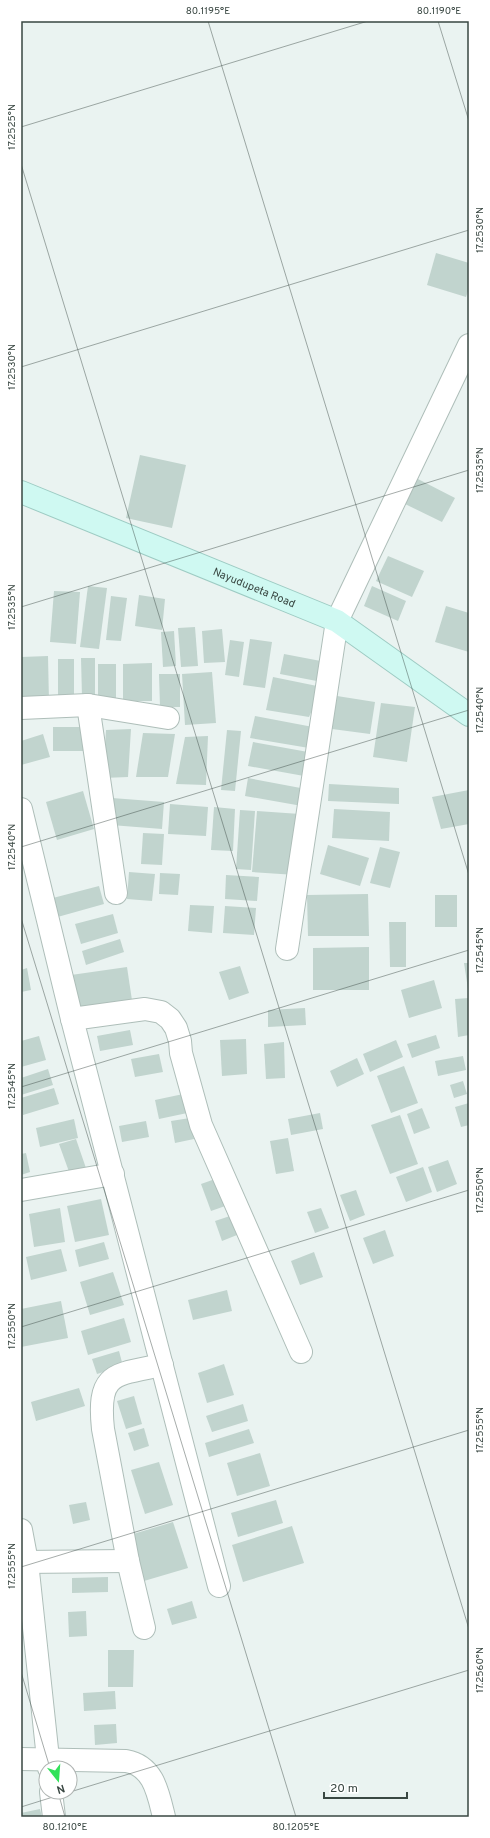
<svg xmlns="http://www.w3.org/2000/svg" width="490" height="1838" viewBox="0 0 490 1838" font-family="Overpass,sans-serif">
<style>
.building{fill:#c1d4ce}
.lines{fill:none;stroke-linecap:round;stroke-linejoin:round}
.street-casing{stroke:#aebeb9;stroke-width:24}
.secondary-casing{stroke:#9dcbc3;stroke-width:24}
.street{stroke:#fff;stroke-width:22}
.secondary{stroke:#cff9f2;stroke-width:22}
.ticks{fill:none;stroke:#394742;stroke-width:1;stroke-opacity:0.45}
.labels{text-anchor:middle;stroke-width:3;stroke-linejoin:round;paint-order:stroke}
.street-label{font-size:11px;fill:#394742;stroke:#fff}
.neatline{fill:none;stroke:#394742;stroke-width:1.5}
.ticks-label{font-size:10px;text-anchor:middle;fill:#394742}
</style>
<rect width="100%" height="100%" fill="#eaf3f1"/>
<g class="building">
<polygon points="436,253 469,263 469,288 466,297 427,285"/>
<polygon points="140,455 186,465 172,528 126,518"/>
<polygon points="416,478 455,498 442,522 403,503"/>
<polygon points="388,556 424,571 412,597 376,581"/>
<polygon points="88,586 107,588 99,649 80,647"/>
<polygon points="372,586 406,601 398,621 364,606"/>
<polygon points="54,591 80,592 76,644 50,642"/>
<polygon points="139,595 165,599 162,630 135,626"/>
<polygon points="111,596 127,598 121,641 106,640"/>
<polygon points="446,606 469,613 469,652 435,642"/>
<polygon points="195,627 198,666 181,667 178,628"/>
<polygon points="222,629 225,662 204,663 202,631"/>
<polygon points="174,631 176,666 163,667 161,632"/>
<polygon points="250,639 272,642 265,688 243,685"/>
<polygon points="230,640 244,642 239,677 225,675"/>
<polygon points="284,654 326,662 322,682 280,674"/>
<polygon points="48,656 49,702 21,703 21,657"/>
<polygon points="81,658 95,658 95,696 82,697"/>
<rect x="58" y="659" width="16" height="37"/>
<polygon points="152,663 152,701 123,701 123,664"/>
<rect x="98" y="664" width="18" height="35"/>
<polygon points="212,672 216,723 185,725 182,674"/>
<polygon points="159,674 180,674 180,707 160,707"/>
<polygon points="273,677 322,687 309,717 266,710"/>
<polygon points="337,696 375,702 370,734 332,729"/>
<polygon points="381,703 415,707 407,762 373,757"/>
<polygon points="255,716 313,727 309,748 250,738"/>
<rect x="53" y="727" width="34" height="24"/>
<polygon points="131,729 128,777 103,778 106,730"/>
<polygon points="227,730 241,731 235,791 221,790"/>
<polygon points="143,733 175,734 168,777 136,777"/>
<polygon points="43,734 50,757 21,765 21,741"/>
<polygon points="208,736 206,785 176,784 185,737"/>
<polygon points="253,742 308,752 304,776 248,766"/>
<polygon points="248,778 306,789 302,806 245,796"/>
<polygon points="329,784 399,788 399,804 328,801"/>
<polygon points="469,790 469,824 441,829 432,797"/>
<polygon points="83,791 94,829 57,840 46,802"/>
<polygon points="112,798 164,802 162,829 111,825"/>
<polygon points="170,804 208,807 206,836 168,834"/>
<polygon points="214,807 235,809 233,851 211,850"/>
<polygon points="334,809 390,812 389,841 332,838"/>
<polygon points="240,810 255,811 251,870 236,869"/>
<polygon points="257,811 300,814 296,875 252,872"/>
<polygon points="143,833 164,834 162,865 141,864"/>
<polygon points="328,845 369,858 360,886 320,874"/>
<polygon points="380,847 400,852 390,888 370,883"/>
<polygon points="129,872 155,874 152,901 127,899"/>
<polygon points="160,873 180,874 178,895 159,894"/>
<polygon points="226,875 259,877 257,901 225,899"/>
<polygon points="99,886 104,904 54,918 49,899"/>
<polygon points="368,894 369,936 308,936 307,895"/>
<rect x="435" y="895" width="22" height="32"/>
<polygon points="190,905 214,906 212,933 188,931"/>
<polygon points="225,906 256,908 254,935 223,933"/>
<polygon points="113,914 118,933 81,944 75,924"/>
<polygon points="389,922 406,922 406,967 390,967"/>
<polygon points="120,939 124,952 86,965 82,951"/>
<polygon points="369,947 369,990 313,990 313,948"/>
<polygon points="464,963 469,963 469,989 468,989"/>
<polygon points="240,966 249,993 229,1000 219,972"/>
<polygon points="127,967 133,1007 76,1015 71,975"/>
<polygon points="27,968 31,990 21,992 21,970"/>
<polygon points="434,980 442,1008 409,1018 401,990"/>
<polygon points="469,998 469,1035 458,1037 455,999"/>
<polygon points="305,1008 306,1025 268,1027 268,1010"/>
<polygon points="130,1030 133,1045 100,1051 97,1036"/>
<polygon points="436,1035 440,1048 412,1058 407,1044"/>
<polygon points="39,1036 46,1060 21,1067 21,1041"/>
<polygon points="246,1039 247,1074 222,1076 220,1040"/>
<polygon points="396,1040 403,1057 370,1072 363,1054"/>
<polygon points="284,1042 285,1078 266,1079 264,1044"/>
<polygon points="159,1054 163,1072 135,1077 131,1059"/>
<polygon points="463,1056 466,1070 438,1076 435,1061"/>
<polygon points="357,1058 364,1074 337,1087 330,1071"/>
<polygon points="404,1066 418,1103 391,1113 377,1076"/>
<polygon points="48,1069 53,1085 21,1095 21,1078"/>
<polygon points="463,1081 467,1094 454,1098 450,1085"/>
<polygon points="54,1088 59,1104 23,1115 21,1098"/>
<polygon points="188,1093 192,1112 159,1119 155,1100"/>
<polygon points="469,1103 469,1125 461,1127 455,1107"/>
<polygon points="422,1108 430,1128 414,1134 407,1114"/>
<polygon points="320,1113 323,1129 291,1135 288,1119"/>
<polygon points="400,1115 418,1164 390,1174 371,1125"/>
<polygon points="190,1118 194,1139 175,1143 171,1121"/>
<polygon points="74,1119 78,1138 40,1147 36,1128"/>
<polygon points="146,1121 149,1137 122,1142 119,1126"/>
<polygon points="288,1138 294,1171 276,1174 270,1141"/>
<polygon points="76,1139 88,1174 72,1180 59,1144"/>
<polygon points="26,1153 30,1172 21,1175 21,1154"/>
<polygon points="448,1160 457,1184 437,1192 428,1167"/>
<polygon points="423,1167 432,1192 406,1202 396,1177"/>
<polygon points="218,1178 228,1205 211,1211 201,1184"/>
<polygon points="356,1190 365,1215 350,1221 340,1195"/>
<polygon points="101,1199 109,1235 75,1242 67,1206"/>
<polygon points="60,1208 65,1242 34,1247 29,1214"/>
<polygon points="321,1208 329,1228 315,1233 307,1212"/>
<polygon points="230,1216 237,1235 222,1241 215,1221"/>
<polygon points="385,1230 394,1256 373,1264 363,1238"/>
<polygon points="104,1242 109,1259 79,1267 75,1250"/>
<polygon points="61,1249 67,1271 31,1280 26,1257"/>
<polygon points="314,1252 323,1277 300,1285 291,1261"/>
<polygon points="113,1272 124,1305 90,1315 80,1282"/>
<polygon points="227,1290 232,1311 193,1320 188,1300"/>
<polygon points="61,1301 68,1338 21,1347 21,1309"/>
<polygon points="124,1318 131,1342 88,1355 81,1331"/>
<polygon points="119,1351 123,1366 97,1374 92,1359"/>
<polygon points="224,1364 234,1395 207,1403 198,1373"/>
<polygon points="79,1388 85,1406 36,1421 31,1402"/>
<polygon points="134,1396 142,1424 126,1429 117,1401"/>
<polygon points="243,1404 248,1421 212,1432 206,1416"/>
<polygon points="144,1428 149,1446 134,1451 128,1433"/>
<polygon points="249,1429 254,1443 209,1457 205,1443"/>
<polygon points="260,1453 270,1486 237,1496 227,1463"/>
<polygon points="159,1462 173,1505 145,1514 131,1470"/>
<polygon points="276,1500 283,1523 238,1537 231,1513"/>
<polygon points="86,1502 90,1520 73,1524 69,1505"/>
<polygon points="173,1522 188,1568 144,1581 130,1535"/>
<polygon points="292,1526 304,1563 243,1582 232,1545"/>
<polygon points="108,1577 108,1592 72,1593 72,1578"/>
<polygon points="192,1601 197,1618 172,1625 167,1609"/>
<polygon points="86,1611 87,1636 69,1637 68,1612"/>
<polygon points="108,1650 134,1650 133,1687 108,1687"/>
<polygon points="115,1691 116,1709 84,1711 83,1693"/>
<polygon points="116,1724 117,1743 95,1745 94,1725"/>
<polygon points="40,1809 42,1817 21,1817 21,1813"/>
</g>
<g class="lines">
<defs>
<g id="street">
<polyline points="88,705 116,893"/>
<polyline points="21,708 88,705 168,718"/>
<polyline points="21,809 72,1019 219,1586"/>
<polyline points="287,949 337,621 469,345"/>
<polyline points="72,1019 145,1009 161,1012 170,1019 176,1028 180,1041 181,1053 201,1125 301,1352"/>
<polyline points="21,1190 113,1174"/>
<polyline points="21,1530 27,1562 49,1768"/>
<polyline points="21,1562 128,1561"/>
<path d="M144 1628 128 1561 103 1429C97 1372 114 1375 162 1365"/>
<path d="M21 1759 126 1761C154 1766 158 1793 164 1817"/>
<polyline points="51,1792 54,1817"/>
</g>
<g id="secondary">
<path id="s1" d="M21 492 337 621 469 715"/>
</g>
</defs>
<use href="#street" class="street-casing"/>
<use href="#secondary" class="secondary-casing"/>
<use href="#street" class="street"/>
<use href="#secondary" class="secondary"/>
</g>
<path class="ticks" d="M208 21 469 875M438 21 469 121M21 127 368 21M21 164 469 1629M21 367 469 230M21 607 469 470M21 847 469 710M21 918 296 1817M21 1087 469 950M21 1327 469 1190M21 1567 469 1430M21 1672 50 1768M58 1792 65 1817M70 1792 469 1670M21 1807 69 1792"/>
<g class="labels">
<g class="street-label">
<text dy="4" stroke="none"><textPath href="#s1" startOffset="252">Nayudupeta Road</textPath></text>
</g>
</g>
<rect width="490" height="1838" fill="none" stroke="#ffffff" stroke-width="44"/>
<g transform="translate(58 1780) rotate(163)"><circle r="19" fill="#ffffff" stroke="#b0b5b3"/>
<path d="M0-3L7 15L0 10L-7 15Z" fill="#32e25a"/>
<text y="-6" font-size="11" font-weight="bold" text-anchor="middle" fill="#394742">N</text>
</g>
<path d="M324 1792v6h83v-6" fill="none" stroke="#394742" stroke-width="2"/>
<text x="330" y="1792" font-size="12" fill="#394742" stroke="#ffffff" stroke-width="3" paint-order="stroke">20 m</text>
<rect x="22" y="22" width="446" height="1794" class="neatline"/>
<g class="ticks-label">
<text x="208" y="14">80.1195°E</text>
<text x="439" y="14">80.1190°E</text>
<text transform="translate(11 127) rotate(-90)" y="4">17.2525°N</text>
<text transform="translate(479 230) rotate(-90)" y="4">17.2530°N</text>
<text transform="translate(11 367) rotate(-90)" y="4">17.2530°N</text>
<text transform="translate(479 470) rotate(-90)" y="4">17.2535°N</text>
<text transform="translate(11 607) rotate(-90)" y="4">17.2535°N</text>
<text transform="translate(479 710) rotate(-90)" y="4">17.2540°N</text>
<text transform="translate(11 847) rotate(-90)" y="4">17.2540°N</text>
<text transform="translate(479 950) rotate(-90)" y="4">17.2545°N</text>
<text transform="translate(11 1086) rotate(-90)" y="4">17.2545°N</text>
<text transform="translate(479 1190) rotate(-90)" y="4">17.2550°N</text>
<text transform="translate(11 1326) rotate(-90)" y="4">17.2550°N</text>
<text transform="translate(479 1430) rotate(-90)" y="4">17.2555°N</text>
<text transform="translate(11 1566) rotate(-90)" y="4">17.2555°N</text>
<text transform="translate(479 1670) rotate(-90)" y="4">17.2560°N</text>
<text x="65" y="1830">80.1210°E</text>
<text x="296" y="1830">80.1205°E</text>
</g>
</svg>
